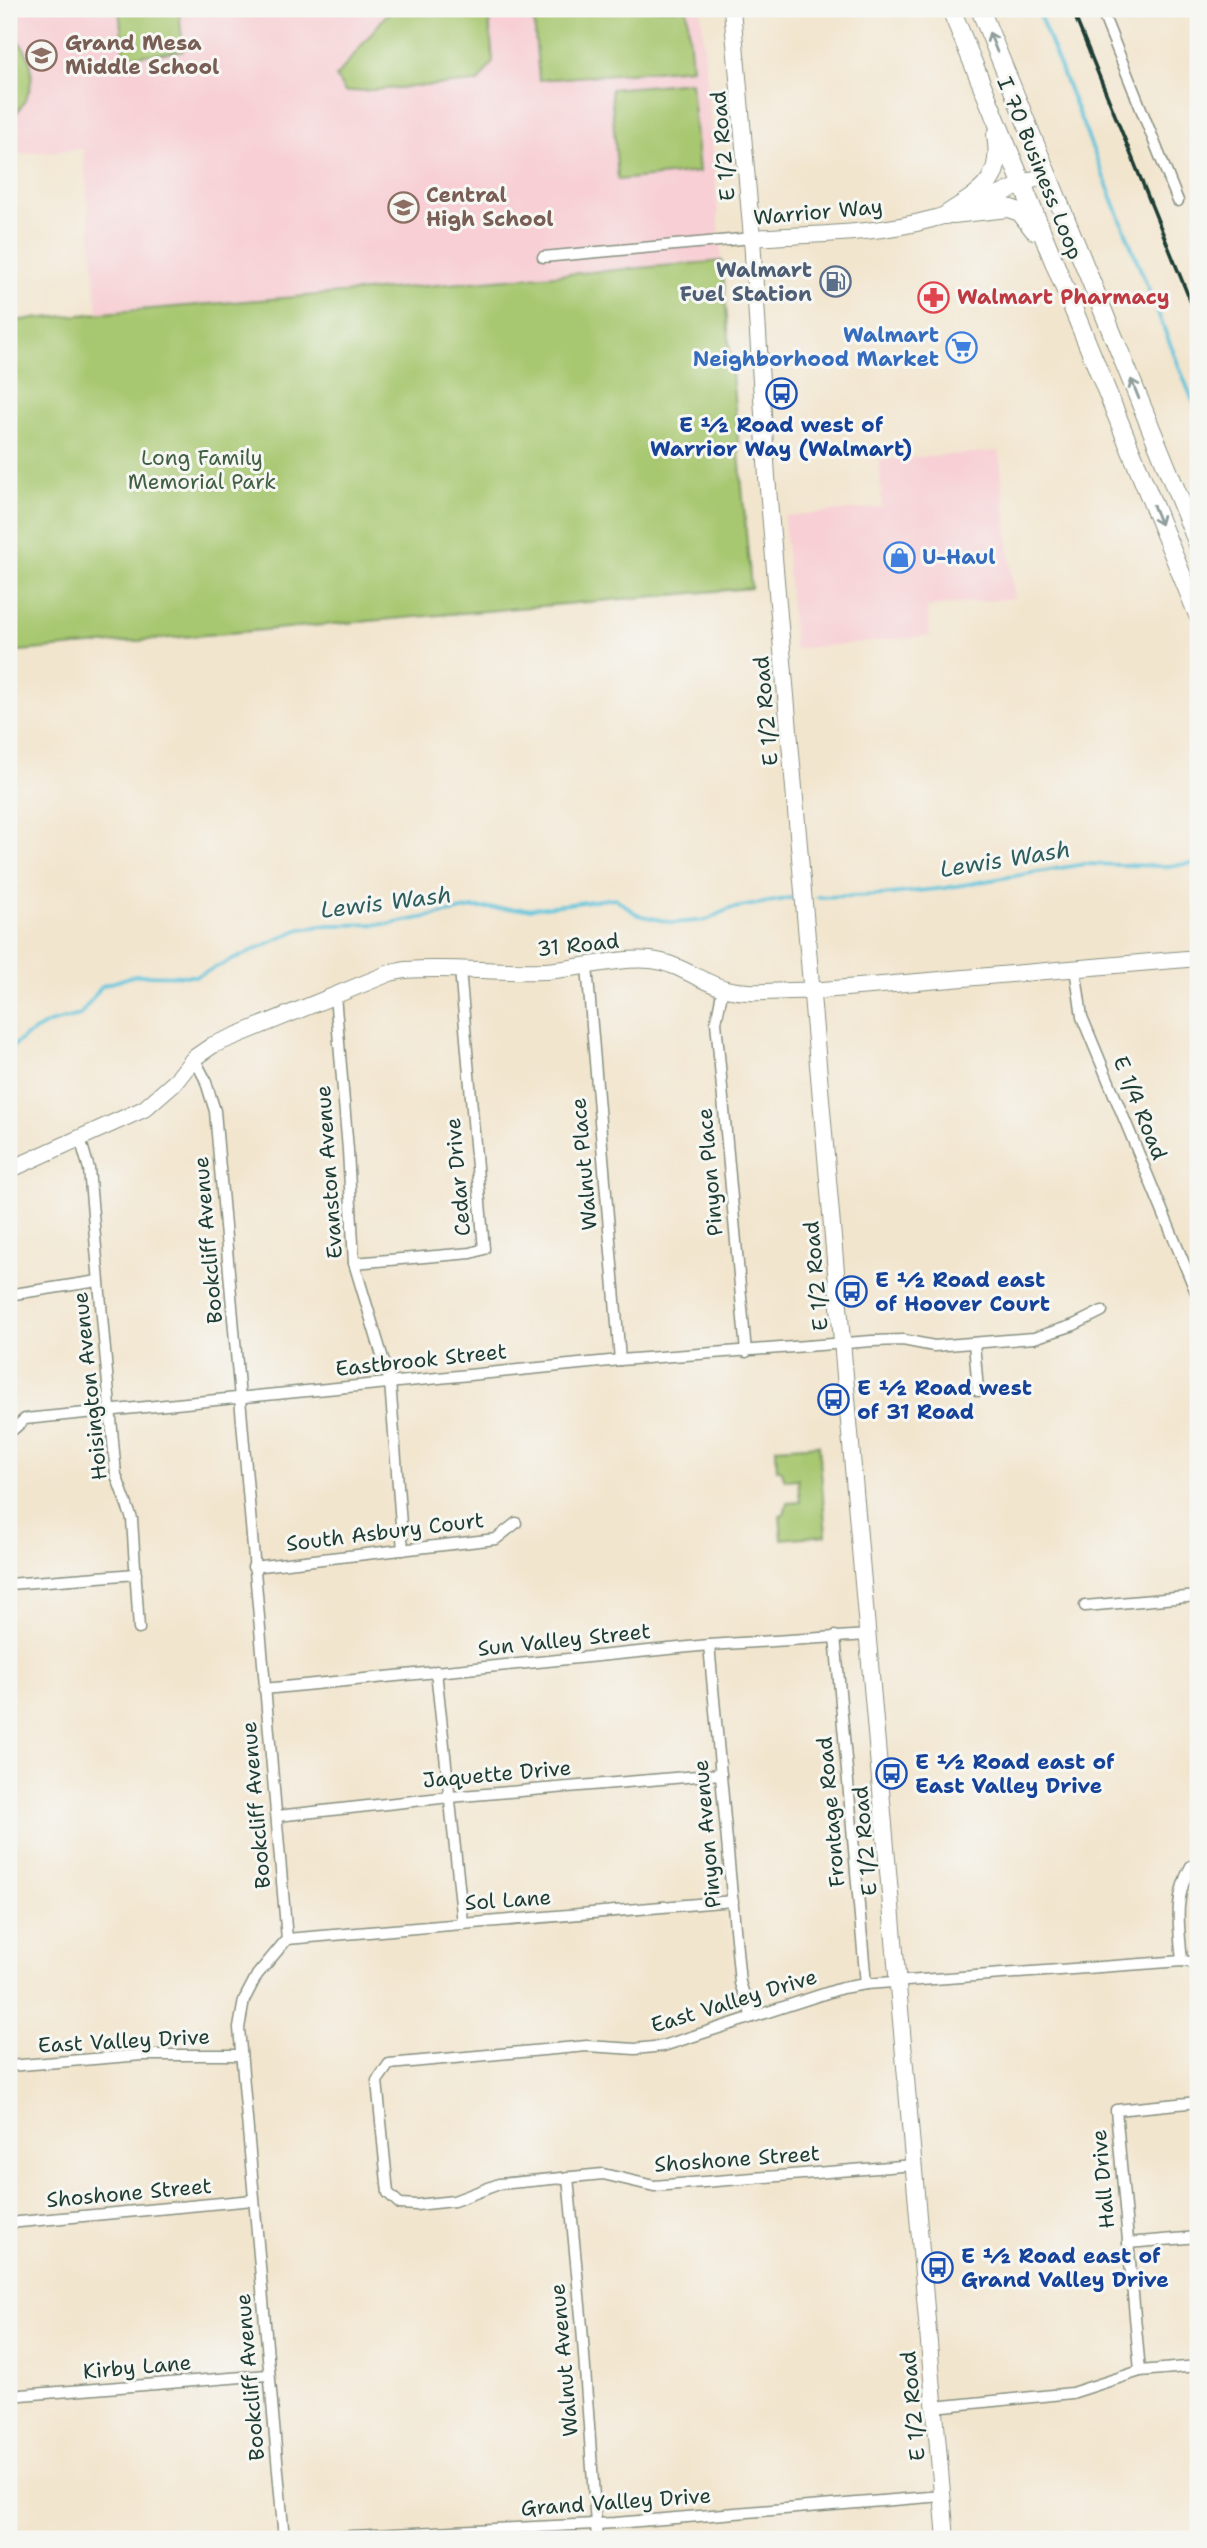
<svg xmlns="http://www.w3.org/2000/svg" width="1207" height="2548" viewBox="0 0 1207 2548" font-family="'Shantell Sans',sans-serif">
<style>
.built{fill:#f7cfd4}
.green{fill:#a7c76f;stroke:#638252;stroke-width:2}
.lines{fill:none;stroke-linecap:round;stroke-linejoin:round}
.stream{stroke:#5cc2da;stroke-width:3.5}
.street-casing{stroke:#889181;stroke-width:13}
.secondary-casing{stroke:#889181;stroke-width:18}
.primary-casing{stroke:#889181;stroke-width:20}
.street{stroke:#fff;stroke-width:10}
.secondary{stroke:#fff;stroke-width:16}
.primary{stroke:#fff;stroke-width:18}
.rail{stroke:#1f3d34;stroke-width:3.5}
.oneway{stroke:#8f9e9a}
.labels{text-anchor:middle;stroke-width:6;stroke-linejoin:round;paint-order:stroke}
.education-label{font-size:21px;font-weight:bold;fill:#785e54;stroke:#f6f6f2;text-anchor:start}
.street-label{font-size:21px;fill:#1f3d34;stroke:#f6f6f2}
.service-label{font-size:21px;font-weight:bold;fill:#4e5e75;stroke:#f6f6f2;text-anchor:end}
.health-label{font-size:21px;font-weight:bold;fill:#be3a42;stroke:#f6f6f2;text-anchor:start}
.shop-label{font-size:21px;font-weight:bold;fill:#366cbe;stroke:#f6f6f2;text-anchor:end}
.transit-label{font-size:21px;font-weight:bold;fill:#164399;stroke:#f6f6f2;text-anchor:start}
.park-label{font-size:21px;fill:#416043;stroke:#f6f6f2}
.water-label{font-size:23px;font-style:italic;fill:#2e5e5e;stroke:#f6f6f2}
</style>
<rect width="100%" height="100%" fill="#f6f6f2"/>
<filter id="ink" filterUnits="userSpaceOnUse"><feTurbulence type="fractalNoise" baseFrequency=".0143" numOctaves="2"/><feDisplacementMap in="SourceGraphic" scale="14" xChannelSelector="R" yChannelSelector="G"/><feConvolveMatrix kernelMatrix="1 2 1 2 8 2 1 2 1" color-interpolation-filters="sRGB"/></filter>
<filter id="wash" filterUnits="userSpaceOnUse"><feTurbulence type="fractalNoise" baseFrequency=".00686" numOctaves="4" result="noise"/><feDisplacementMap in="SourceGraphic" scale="28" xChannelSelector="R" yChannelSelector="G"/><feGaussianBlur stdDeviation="1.57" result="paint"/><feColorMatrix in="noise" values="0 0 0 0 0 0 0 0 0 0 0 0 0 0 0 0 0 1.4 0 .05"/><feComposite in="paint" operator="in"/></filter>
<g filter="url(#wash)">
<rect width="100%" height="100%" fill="#f2e5ce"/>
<g class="built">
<polygon points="9,9 701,9 722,261 98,312 83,149 9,155"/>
<polygon points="999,451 1014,598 927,607 930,636 794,649 784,516 882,507 879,460"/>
</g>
<g class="green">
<polygon points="119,9 179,9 183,51 124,57"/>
<polygon points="391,9 488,9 493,62 478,82 345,92 336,77"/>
<polygon points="533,9 687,9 692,68 539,80"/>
<path d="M9 34C42 54 36 98 9 120Z"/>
<polygon points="691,82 699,172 618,180 611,89"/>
<polygon points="722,261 751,588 9,652 9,321"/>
<polygon points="819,1445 826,1535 782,1539 780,1515 784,1514 787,1503 800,1502 798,1479 785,1480 781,1470 777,1470 776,1448"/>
</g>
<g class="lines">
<g class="stream">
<polyline points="1037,9 1198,414"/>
<polyline points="817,897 882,895 945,888 1084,864 1166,866 1198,863"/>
<polyline points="9,1050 24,1037 49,1023 80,1015 102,986 136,975 197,976 300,929 329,925 390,924 473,908 530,909 615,898 638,915 674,923 707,920 729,909 791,898"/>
</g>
</g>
</g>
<g filter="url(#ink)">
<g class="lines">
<defs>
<g id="street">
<polyline points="1101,9 1178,201"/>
<polyline points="543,257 752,238"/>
<polyline points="587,966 620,1360"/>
<polyline points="1075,968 1082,1017 1198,1297"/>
<polyline points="723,988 716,1022 746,1352"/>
<polyline points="335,995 348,1150 354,1263 390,1382 403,1550"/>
<polyline points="194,1058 205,1079 215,1111 287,1939 257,1975 244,2000 239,2028 284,2539"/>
<polyline points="80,1138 89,1169 116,1475 132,1519 139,1629"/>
<polyline points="354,1263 471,1253 484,1249 460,969"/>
<polyline points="9,1299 14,1294 98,1281"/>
<polyline points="974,1343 978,1391"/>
<polyline points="9,1433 25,1419 620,1360 872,1341 903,1340 934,1346 1034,1338 1074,1325 1102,1311"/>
<polyline points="253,1567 496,1539 516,1523"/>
<polyline points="9,1584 136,1574"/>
<polyline points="1085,1606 1198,1596"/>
<polyline points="835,1636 866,1984"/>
<polyline points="709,1645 740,1983 752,2017"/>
<polyline points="436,1671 463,1923"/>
<polyline points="264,1689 709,1645 868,1635"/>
<polyline points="277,1816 450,1797 721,1774"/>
<polyline points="287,1939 733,1901"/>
<path d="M1182 1961C1179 1925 1173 1899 1191 1866"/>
<polyline points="9,2066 142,2055 241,2055"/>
<polyline points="914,2165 654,2186 603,2174 499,2184 454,2201 416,2205 400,2204 388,2193 377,2081 389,2064 587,2046 635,2049 663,2046 842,1988 866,1984 1182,1961 1198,1963"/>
<polyline points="568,2177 582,2327 597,2539"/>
<polyline points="9,2223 253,2200"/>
<polyline points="1128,2243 1198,2237"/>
<polyline points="1140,2371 1116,2110 1198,2102"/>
<polyline points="9,2396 268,2375"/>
<polyline points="934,2407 1072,2393 1140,2371 1198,2366"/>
<polyline points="293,2539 615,2523 942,2496"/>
</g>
<g id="secondary">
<polyline points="732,9 752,238 767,477 946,2539"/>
<path d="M752 238C811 234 875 235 932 219 972 209 1009 190 1046 174"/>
<path d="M9 1170 144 1109 176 1081 194 1058 213 1045 390 973 405 970C452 966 498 973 545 971 580 969 616 957 651 960 679 963 700 982 726 989 755 996 782 989 811 991L1198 958"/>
</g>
<g id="primary">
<polyline points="951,9 1198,615"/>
<polyline points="980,9 1198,544"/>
<polyline points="953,214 1008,208 1020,212 1034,230"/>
<path d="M946 215C981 192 1004 182 996 135"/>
</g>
</defs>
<use href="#street" class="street-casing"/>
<use href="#secondary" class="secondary-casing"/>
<use href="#primary" class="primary-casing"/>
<use href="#street" class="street"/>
<use href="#secondary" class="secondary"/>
<use href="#primary" class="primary"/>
<polyline class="rail" points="1072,9 1198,320"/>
</g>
<defs><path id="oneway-shaft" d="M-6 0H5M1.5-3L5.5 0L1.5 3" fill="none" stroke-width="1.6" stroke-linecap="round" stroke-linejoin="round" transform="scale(1.75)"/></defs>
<g class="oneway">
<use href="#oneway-shaft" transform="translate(993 42) rotate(-112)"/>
<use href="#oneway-shaft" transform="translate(1135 389) rotate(-112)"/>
<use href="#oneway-shaft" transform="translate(1157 515) rotate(68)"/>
</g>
</g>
<defs>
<symbol id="school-ring" viewBox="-11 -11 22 22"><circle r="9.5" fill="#f6f6f2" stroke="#8d6e63" stroke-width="1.5"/><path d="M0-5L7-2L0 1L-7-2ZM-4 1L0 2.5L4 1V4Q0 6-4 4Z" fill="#8d6e63"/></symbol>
<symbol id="fuel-ring" viewBox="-11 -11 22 22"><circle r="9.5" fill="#f6f6f2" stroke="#5c6f8a" stroke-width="1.5"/><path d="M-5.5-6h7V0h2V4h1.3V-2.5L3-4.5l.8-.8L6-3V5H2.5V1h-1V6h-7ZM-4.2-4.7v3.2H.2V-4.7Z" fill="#5c6f8a"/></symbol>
<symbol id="pharmacy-ring" viewBox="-11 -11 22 22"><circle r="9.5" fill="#f6f6f2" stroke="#e0444e" stroke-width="1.5"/><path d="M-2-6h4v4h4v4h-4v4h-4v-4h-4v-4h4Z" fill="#e0444e"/></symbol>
<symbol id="supermarket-ring" viewBox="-11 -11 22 22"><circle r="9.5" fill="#f6f6f2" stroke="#3f7fe0" stroke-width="1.5"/><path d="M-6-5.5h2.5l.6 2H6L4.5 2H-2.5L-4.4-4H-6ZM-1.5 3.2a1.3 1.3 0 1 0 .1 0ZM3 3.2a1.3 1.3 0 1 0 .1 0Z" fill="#3f7fe0"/></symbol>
<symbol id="bus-ring" viewBox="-11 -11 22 22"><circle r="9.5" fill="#f6f6f2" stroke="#1a4fb4" stroke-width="1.5"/><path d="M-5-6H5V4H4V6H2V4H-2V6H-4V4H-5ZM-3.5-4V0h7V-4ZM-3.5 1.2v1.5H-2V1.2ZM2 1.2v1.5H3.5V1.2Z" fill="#1a4fb4"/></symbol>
<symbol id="shop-ring" viewBox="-11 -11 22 22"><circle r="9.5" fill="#f6f6f2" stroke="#3f7fe0" stroke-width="1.5"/><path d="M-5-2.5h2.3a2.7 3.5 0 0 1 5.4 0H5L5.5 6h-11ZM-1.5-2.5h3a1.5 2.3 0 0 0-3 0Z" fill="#3f7fe0"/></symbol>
</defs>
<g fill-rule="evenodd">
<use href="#school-ring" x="24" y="38" width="35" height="35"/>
<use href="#school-ring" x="386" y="190" width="35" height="35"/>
<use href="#fuel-ring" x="818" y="264" width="35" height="35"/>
<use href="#pharmacy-ring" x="916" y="280" width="35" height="35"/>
<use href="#supermarket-ring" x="944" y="330" width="35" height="35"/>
<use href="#bus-ring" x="764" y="376" width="35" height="35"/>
<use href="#shop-ring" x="882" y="540" width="35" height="35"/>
<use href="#bus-ring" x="834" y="1274" width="35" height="35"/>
<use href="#bus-ring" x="816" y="1382" width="35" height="35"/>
<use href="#bus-ring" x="874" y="1756" width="35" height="35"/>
<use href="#bus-ring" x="920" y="2250" width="35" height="35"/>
</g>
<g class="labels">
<g class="education-label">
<text x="65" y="50">Grand Mesa<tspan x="65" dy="24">Middle School</tspan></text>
<text x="426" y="202">Central<tspan x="426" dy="24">High School</tspan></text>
</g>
<g class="street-label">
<text transform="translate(723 146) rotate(-95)" y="7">E 1/2 Road</text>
<text transform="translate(1040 168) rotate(68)" y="7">I 70 Business Loop</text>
<text transform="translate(818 212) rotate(-5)" y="7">Warrior Way</text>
<text transform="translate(766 711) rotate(-95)" y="7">E 1/2 Road</text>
<text transform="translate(578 945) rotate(-6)" y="7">31 Road</text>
<text transform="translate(1140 1108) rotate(68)" y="7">E 1/4 Road</text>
<text transform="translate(584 1164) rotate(-95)" y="7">Walnut Place</text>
<text transform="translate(329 1172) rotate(-94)" y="7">Evanston Avenue</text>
<text transform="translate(710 1172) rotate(-95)" y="7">Pinyon Place</text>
<text transform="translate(458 1177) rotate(-95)" y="7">Cedar Drive</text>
<text transform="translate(208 1240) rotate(-95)" y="7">Bookcliff Avenue</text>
<text transform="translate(816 1276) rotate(-95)" y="7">E 1/2 Road</text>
<text transform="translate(421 1360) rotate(-6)" y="7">Eastbrook Street</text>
<text transform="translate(90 1386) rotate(-96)" y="7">Hoisington Avenue</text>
<text transform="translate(385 1532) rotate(-7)" y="7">South Asbury Court</text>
<text transform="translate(564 1640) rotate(-6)" y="7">Sun Valley Street</text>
<text transform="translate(497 1774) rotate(-5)" y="7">Jaquette Drive</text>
<text transform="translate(256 1805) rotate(-95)" y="7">Bookcliff Avenue</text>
<text transform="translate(831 1812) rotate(-95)" y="7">Frontage Road</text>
<text transform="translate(707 1834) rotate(-95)" y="7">Pinyon Avenue</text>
<text transform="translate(865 1841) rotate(-95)" y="7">E 1/2 Road</text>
<text transform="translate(508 1900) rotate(-4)" y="7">Sol Lane</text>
<text transform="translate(734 2001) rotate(-17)" y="7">East Valley Drive</text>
<text transform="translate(124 2041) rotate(-3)" y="7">East Valley Drive</text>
<text transform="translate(737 2159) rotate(-4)" y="7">Shoshone Street</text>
<text transform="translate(1103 2179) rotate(-95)" y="7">Hall Drive</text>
<text transform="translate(129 2193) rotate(-5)" y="7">Shoshone Street</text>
<text transform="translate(564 2360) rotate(-95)" y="7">Walnut Avenue</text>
<text transform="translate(137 2367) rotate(-5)" y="7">Kirby Lane</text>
<text transform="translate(250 2377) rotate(-95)" y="7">Bookcliff Avenue</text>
<text transform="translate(913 2406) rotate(-95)" y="7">E 1/2 Road</text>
<text transform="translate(616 2502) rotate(-4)" y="7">Grand Valley Drive</text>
</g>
<g class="service-label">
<text x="812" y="277">Walmart<tspan x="812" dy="24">Fuel Station</tspan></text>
</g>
<g class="health-label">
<text x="957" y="304">Walmart Pharmacy</text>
</g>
<g class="shop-label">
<text x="939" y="342">Walmart<tspan x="939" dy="24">Neighborhood Market</tspan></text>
<text x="922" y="564" text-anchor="start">U-Haul</text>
</g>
<g class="transit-label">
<text x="781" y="432" text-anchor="middle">E ½ Road west of<tspan x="781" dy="24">Warrior Way (Walmart)</tspan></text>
<text x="875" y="1287">E ½ Road east<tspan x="875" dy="24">of Hoover Court</tspan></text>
<text x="857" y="1395">E ½ Road west<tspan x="857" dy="24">of 31 Road</tspan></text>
<text x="915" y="1769">E ½ Road east of<tspan x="915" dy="24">East Valley Drive</tspan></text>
<text x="961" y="2263">E ½ Road east of<tspan x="961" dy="24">Grand Valley Drive</tspan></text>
</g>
<g class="park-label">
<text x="202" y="465">Long Family<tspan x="202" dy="24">Memorial Park</tspan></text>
</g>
<g class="water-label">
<text transform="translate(1005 859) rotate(-9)" y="8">Lewis Wash</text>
<text transform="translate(386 902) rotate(-7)" y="8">Lewis Wash</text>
</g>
</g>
<rect width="1207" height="2548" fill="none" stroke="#f6f6f2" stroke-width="35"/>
</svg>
